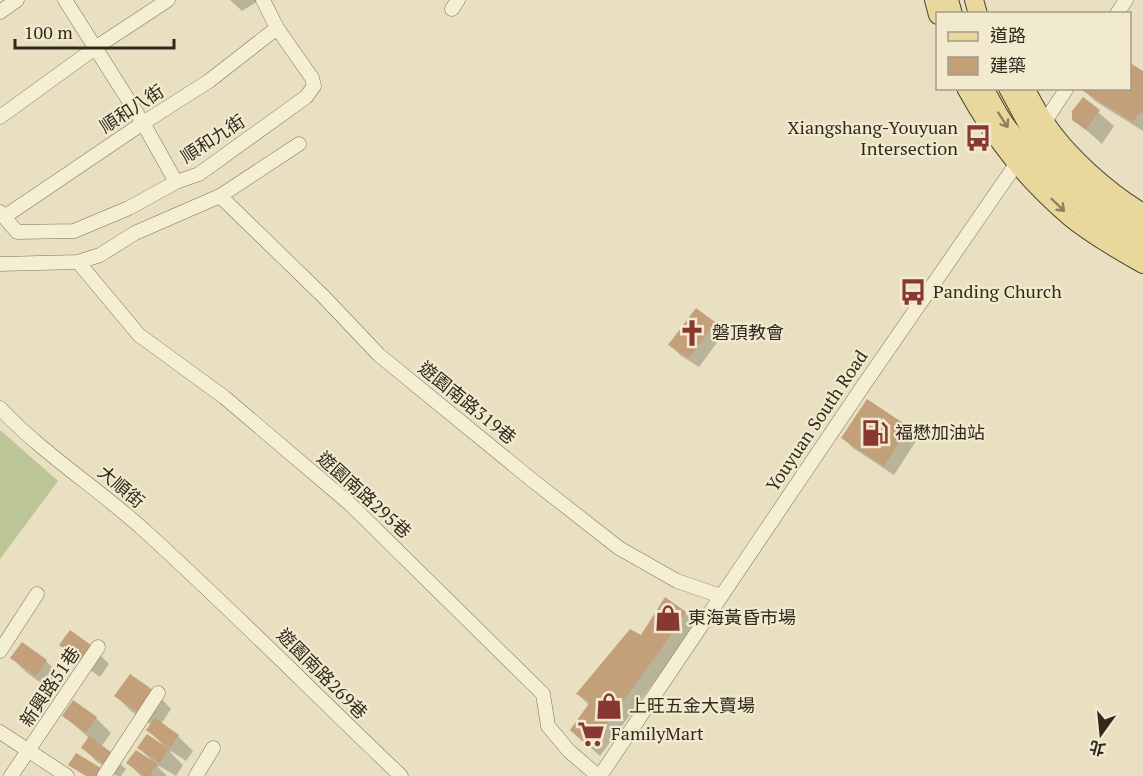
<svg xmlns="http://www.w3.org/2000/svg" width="1143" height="776" viewBox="0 0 1143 776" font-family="'PT Serif','Noto Sans TC',serif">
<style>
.green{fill:#bbc596}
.shadow{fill:#0003}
.building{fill:#c39f7a}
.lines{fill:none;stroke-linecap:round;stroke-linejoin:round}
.minor-casing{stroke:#80725a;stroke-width:15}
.major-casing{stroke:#4e402e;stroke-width:20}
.minor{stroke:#f4eed3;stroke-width:14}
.major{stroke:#e9d89b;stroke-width:18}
.oneway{stroke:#8d805c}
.labels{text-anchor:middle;stroke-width:4.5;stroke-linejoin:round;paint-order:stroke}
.street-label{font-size:18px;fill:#31291d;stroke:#f1eacf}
.poi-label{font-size:18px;fill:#31291d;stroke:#f1eacf;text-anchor:start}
</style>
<rect width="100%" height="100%" fill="#e8e0c1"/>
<polygon class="green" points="0,430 58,481 0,559"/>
<g class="shadow">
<polygon points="230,0 256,0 257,2 242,11"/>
<polygon points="1130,64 1143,73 1143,131 1095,101 1085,91 1130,88"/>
<polygon points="1083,99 1114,126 1102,144 1074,119"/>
<polygon points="714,323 724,333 699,367 680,355 670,345"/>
<polygon points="908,428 918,438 894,475 853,448 843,438"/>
<polygon points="685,613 695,623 671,659 600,756 582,740 589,705 578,694 642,637"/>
<polygon points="22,644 46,661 61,676 51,690 27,673 12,658"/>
<polygon points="61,645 94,649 109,664 100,677 76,660"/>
<polygon points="157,694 171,709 161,724 178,736 193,751 186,761 171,751 170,752 183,765 176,776 159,766 158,767 167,776 141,776 128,763 151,762 152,761 139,748 162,744 148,730 152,725 131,711 116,696"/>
<polygon points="64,716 96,718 111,733 101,747 126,769 121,776 117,776 97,762 83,748 89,738"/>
</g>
<g class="building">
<polygon points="1130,63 1143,71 1143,114 1140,112 1133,122 1083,91 1085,88 1130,88"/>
<polygon points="1083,97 1100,110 1086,130 1072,120 1072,111"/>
<polygon points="696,308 715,322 689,358 668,345"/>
<polygon points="867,399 909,427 884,466 841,438"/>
<polygon points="665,597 686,612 661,649 589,747 570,730 590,702 576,694 630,629 641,635"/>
<polygon points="70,630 95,648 84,663 59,645"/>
<polygon points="22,642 47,660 36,676 10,658"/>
<polygon points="130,674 157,693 142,715 114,696"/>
<polygon points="73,700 97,717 86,733 62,716"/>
<polygon points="155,718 179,735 170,748 146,730"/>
<polygon points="147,734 169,749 160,763 137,748"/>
<polygon points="89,736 112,753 104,764 81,748"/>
<polygon points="136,750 157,764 150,776 145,776 126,763"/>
<polygon points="76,753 101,768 97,776 86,776 68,765"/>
</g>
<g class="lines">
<defs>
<g id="minor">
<polyline points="65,0 143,123 176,182"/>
<polyline points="452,9 458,0"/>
<polyline points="0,12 17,0"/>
<polyline points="1117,14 1126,0"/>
<polyline points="0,117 95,48 168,0"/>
<polyline points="1040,129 1067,88"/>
<polyline points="220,196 324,297 379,355 532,480 619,548 677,581 721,596"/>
<polyline points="0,212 17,232 74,231 129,208 176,182 199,174 306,97 314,86 312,78 277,28 263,0"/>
<polyline points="4,217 143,123 209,81 277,28"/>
<polyline points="78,262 139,335 224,397 350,504 543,694 548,726 569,751 598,776"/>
<polyline points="0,264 78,262 100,255 135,233 220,196 299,144"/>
<path d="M0 408C43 454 98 488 145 531 233 611 316 695 401 776"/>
<polyline points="0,651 37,594"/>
<polyline points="0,732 67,776"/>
<polyline points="11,776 98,647"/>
<polyline points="104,776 158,693"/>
<polyline points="196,776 213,748"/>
<polyline points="600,776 861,389 1021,157"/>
</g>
<g id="major">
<polyline points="934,0 938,15"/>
<polyline points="949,0 953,14"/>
<polyline points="974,0 978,14"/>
<path d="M966 88C994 139 1026 179 1070 217 1092 235 1118 250 1143 264"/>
<path d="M984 88C991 100 997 113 1005 124 1041 175 1090 214 1143 246"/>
<polyline points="1008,88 1035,138 1085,191 1143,229"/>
<path d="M1025 88C1031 99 1037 111 1044 121 1066 155 1108 192 1143 213"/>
</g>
</defs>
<use href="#minor" class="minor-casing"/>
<use href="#major" class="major-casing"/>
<use href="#minor" class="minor"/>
<use href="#major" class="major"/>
</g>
<defs><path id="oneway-shaft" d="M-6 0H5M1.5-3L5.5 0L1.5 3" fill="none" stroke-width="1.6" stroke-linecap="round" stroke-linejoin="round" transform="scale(1.5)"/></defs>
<g class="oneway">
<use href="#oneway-shaft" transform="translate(1003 120) rotate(57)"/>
<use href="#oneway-shaft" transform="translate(1058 205) rotate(44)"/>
</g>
<defs>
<symbol id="bus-bare" viewBox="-9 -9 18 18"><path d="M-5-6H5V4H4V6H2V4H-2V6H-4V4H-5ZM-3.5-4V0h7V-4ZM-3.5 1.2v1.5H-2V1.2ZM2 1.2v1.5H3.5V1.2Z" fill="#893831" stroke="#f1eacf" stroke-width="2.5" paint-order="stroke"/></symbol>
<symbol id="church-bare" viewBox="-9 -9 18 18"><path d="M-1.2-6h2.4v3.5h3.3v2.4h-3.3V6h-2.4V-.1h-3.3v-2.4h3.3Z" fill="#893831" stroke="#f1eacf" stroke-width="2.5" paint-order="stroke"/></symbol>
<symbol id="fuel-bare" viewBox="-9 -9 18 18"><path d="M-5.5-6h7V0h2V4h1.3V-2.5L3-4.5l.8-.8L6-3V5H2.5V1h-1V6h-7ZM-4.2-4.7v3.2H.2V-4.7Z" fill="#893831" stroke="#f1eacf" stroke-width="2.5" paint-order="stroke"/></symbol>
<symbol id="shop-bare" viewBox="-9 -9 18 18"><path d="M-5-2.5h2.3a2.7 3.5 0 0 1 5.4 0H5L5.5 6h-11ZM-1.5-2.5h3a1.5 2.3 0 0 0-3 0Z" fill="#893831" stroke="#f1eacf" stroke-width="2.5" paint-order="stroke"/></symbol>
<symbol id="supermarket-bare" viewBox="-9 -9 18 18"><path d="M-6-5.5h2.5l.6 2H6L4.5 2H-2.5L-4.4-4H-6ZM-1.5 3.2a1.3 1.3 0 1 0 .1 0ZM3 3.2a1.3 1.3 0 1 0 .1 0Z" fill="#893831" stroke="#f1eacf" stroke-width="2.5" paint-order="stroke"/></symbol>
</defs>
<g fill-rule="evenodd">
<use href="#bus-bare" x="959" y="119" width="38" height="38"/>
<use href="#bus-bare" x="894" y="273" width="38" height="38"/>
<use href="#church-bare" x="673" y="314" width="38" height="38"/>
<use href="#fuel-bare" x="856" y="414" width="38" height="38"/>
<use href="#shop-bare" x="649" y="599" width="38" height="38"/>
<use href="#shop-bare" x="590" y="687" width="38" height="38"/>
<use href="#supermarket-bare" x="572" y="715" width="38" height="38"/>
</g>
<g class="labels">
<g class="street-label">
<text transform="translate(132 109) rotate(-33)" y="6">順和八街</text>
<text transform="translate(213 139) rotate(-33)" y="6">順和九街</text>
<text transform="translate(467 403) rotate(39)" y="6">遊園南路319巷</text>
<text transform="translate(817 421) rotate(-56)" y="6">Youyuan South Road</text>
<text transform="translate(121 487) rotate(40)" y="6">大順街</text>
<text transform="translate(364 495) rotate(42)" y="6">遊園南路295巷</text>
<text transform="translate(322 674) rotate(45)" y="6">遊園南路269巷</text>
<text transform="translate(50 687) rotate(-56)" y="6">新興路51巷</text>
</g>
<g class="poi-label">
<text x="958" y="134" text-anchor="end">Xiangshang-Youyuan<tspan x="958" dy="21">Intersection</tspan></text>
<text x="933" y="298">Panding Church</text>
<text x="712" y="339">磐頂教會</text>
<text x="895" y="439">福懋加油站</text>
<text x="688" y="624">東海黃昏市場</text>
<text x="629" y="712">上旺五金大賣場</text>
<text x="611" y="740">FamilyMart</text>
</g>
</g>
<rect x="936" y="12" width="195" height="78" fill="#f1eacf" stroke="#a49d88" stroke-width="1.5"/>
<rect x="948" y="32" width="30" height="9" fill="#e9d89b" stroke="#a49d88" stroke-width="1.5"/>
<text x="990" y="42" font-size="18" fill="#31291d">道路</text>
<rect x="948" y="57" width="30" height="18" fill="#c39f7a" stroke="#a49d88" stroke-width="1.5"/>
<text x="990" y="72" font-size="18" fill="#31291d">建築</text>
<g transform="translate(1101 734) rotate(195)" stroke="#f1eacf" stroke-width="4.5" paint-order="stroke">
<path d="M0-4.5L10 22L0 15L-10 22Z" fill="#31291d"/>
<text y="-9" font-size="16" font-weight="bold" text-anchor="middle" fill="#31291d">北</text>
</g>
<path d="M15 39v9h159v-9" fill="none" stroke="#31291d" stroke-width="3"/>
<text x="24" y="39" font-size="18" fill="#31291d" stroke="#f1eacf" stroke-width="4.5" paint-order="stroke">100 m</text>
</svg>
